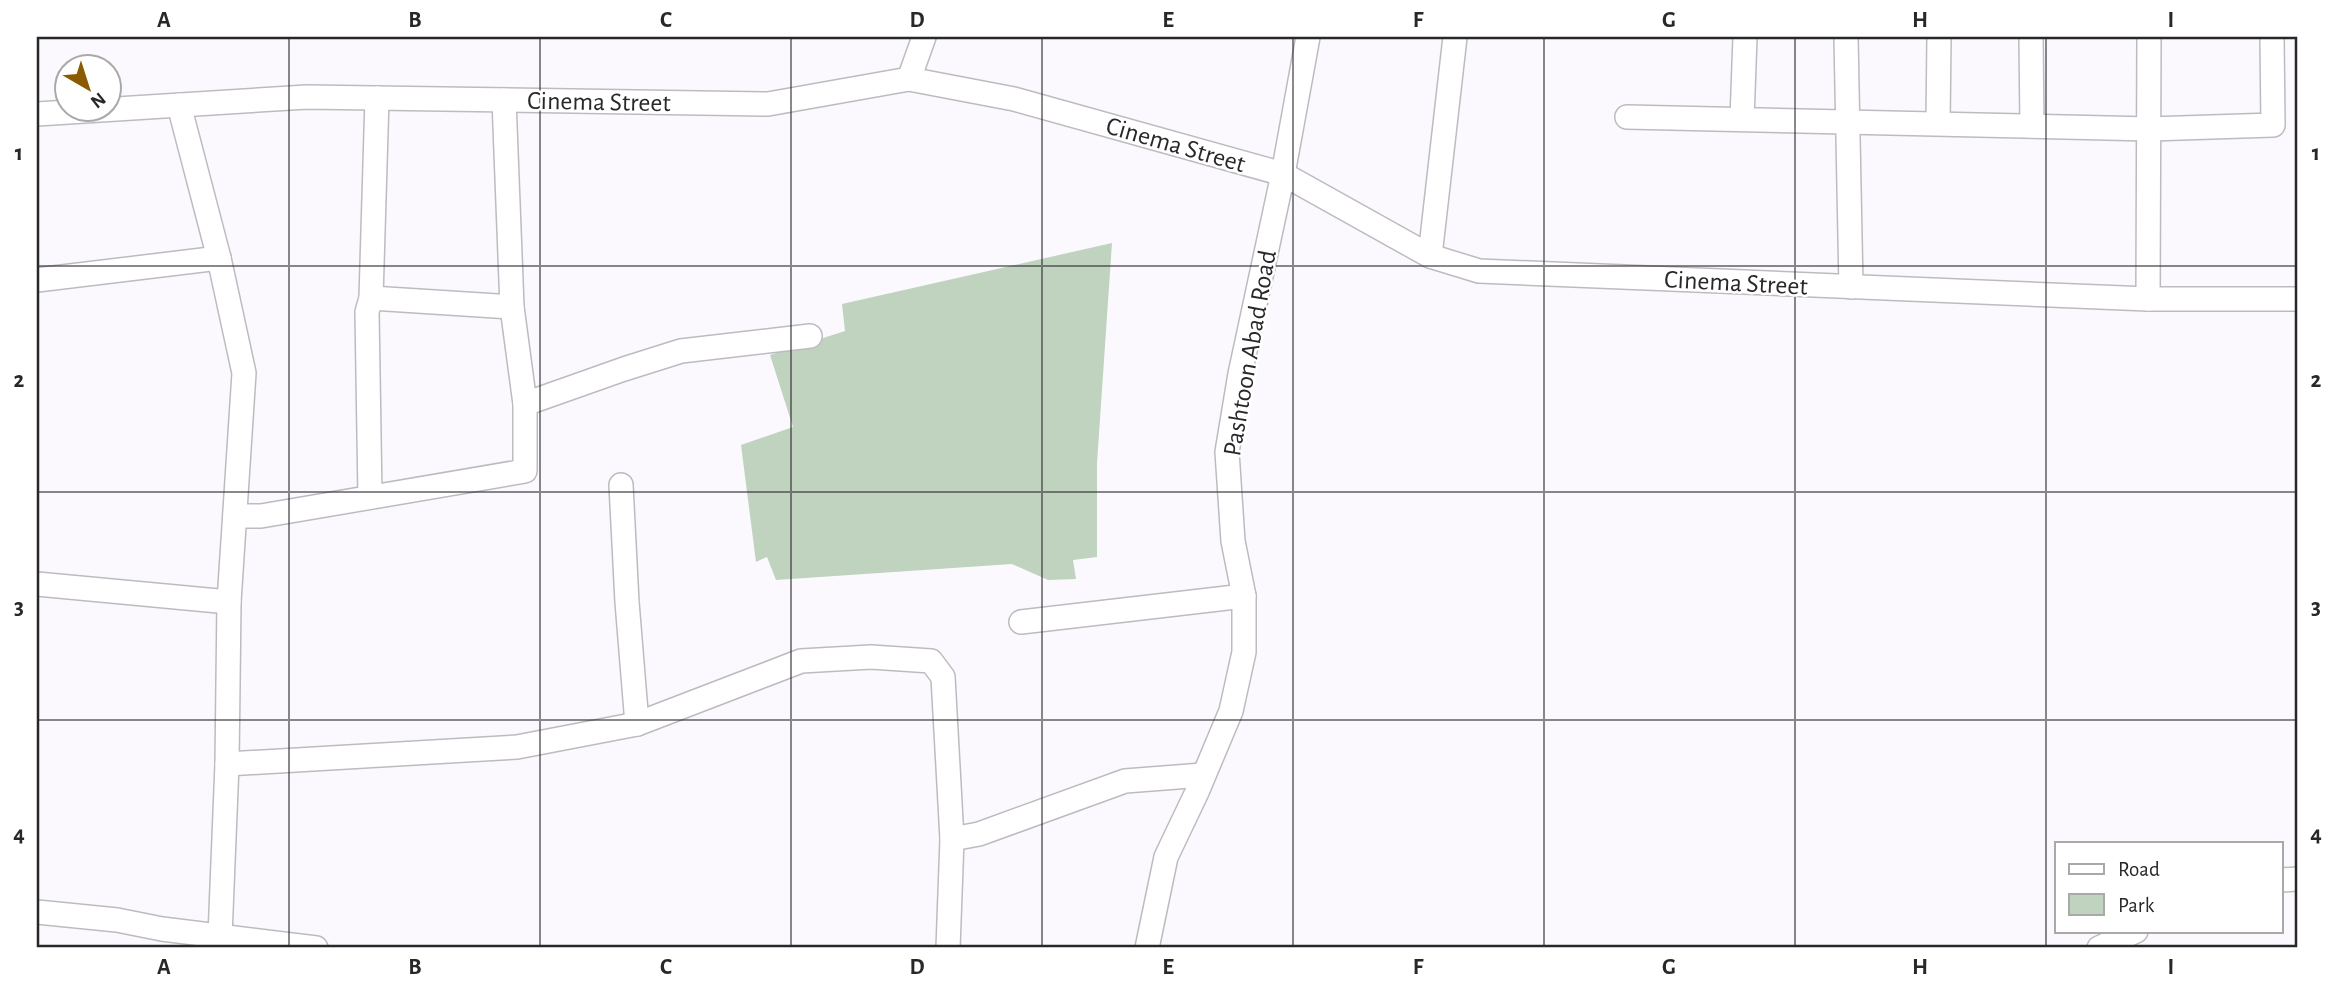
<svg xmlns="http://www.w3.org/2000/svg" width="2335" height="985" viewBox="0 0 2335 985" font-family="'Alegreya Sans',sans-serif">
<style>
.green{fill:#bfd3bf}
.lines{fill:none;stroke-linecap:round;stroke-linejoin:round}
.street-casing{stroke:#bdbbc0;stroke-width:26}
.street{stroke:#fff;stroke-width:23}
.grid{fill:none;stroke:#282729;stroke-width:2;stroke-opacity:0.55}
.labels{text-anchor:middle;stroke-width:5;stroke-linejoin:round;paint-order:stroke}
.street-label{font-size:26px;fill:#282729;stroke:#fff}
.neatline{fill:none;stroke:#282729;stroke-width:2.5}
.grid-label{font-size:23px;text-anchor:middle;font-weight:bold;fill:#282729}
</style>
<rect width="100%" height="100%" fill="#fbf9fe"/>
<polygon class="green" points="1112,243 1097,463 1097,557 1073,560 1076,579 1048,580 1012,564 776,580 767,557 756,562 741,445 793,427 770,355 845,331 842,304"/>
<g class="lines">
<defs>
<g id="street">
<polyline points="1846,37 1851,287"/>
<polyline points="2031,37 2032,126"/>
<polyline points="909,79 924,37"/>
<polyline points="179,105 219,258 244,373 229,602 227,764 220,936"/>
<polyline points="37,114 307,97 768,104 909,79 1014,99 1283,174 1430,256 1479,271 2148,299 2298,299"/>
<polyline points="1627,117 2150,129 2273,125 2272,37"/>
<polyline points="1742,119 1745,37"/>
<polyline points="1938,123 1939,37"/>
<polyline points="1430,256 1455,37"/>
<polyline points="37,280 219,258"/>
<polyline points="371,298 512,307"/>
<polyline points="2148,299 2149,37"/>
<polyline points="525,404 624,369 681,351 810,336"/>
<polyline points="621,485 627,602 637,724"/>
<polyline points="370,497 367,312 371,298 377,98"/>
<polyline points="235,516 261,516 525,471 525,404 512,307 504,100"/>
<polyline points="37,584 229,602"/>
<polyline points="1021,622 1244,596"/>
<polyline points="227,764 517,747 637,724 801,661 871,657 931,661 943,677 952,839 948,948"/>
<polyline points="952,839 979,834 1125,781 1203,775"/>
<polyline points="2281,880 2298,879"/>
<polyline points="37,912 117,920 162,929 316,948"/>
<polyline points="1147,948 1166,857 1197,792 1231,711 1244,652 1244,596 1233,541 1227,452 1240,374 1283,174 1308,37"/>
<polyline points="2099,948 2136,931"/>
</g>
</defs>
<use href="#street" class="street-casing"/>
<use href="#street" class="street"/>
</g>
<path class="grid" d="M289 37V948M540 37V948M791 37V948M1042 37V948M1293 37V948M1544 37V948M1795 37V948M2046 37V948M37 266H2298M37 492H2298M37 720H2298"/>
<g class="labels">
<g class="street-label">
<text transform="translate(599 101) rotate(1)" y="9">Cinema Street</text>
<text transform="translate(1176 144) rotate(16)" y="9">Cinema Street</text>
<text transform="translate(1736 282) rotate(3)" y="9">Cinema Street</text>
<text transform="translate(1249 353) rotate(-80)" y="9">Pashtoon Abad Road</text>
</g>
</g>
<rect width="2335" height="985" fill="none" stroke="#ffffff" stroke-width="77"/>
<rect x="2055" y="842" width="228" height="91" fill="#ffffff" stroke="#a9a9a9" stroke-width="2"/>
<rect x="2069" y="864" width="35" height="10" fill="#ffffff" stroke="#a9a9a9" stroke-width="2"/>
<text x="2118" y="876" font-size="21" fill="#282729">Road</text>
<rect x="2069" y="894" width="35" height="21" fill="#bfd3bf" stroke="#a9a9a9" stroke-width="2"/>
<text x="2118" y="912" font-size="21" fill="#282729">Park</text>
<g transform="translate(88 88) rotate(141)"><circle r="33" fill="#ffffff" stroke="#a9a9a9" stroke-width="2"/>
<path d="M0-5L12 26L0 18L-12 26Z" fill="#8b5b03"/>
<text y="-10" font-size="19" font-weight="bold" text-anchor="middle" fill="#282729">N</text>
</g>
<rect x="38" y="38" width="2258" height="908" class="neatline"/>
<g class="grid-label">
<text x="164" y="27">A</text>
<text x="415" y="27">B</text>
<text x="666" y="27">C</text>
<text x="917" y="27">D</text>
<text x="1168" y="27">E</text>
<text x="1418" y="27">F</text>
<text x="1669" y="27">G</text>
<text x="1920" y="27">H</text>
<text x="2171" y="27">I</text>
<text x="19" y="160">1</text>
<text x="2316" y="160">1</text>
<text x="19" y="387">2</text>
<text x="2316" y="387">2</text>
<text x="19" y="614">3</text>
<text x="2316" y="614">3</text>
<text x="19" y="841">4</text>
<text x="2316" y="841">4</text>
<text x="164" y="974">A</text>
<text x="415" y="974">B</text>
<text x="666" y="974">C</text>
<text x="917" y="974">D</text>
<text x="1168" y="974">E</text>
<text x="1418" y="974">F</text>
<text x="1669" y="974">G</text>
<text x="1920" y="974">H</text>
<text x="2171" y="974">I</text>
</g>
</svg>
